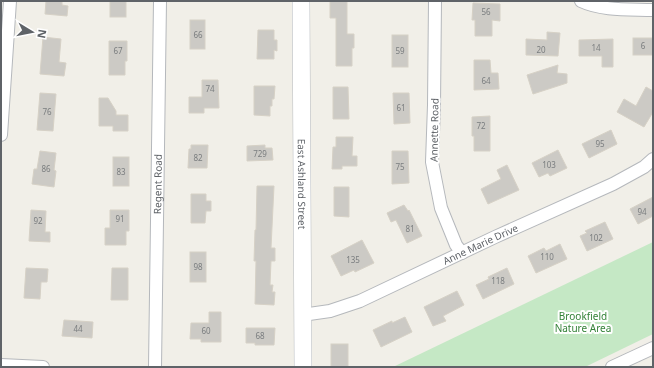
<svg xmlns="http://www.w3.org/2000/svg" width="654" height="368" viewBox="0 0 654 368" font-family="'Noto Sans',sans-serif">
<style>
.green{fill:#c5e8c5}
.building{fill:#cccac5;stroke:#d6d1c6}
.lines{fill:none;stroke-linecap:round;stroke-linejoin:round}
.minor-casing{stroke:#b5b8bc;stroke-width:14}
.secondary-casing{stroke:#b6babf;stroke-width:18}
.minor{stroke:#fff;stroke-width:12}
.secondary{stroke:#fff;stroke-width:17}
.labels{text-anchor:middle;stroke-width:4;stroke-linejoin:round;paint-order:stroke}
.number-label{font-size:8px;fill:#7a7d7f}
.street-label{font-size:10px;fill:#5f6368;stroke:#fff}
.park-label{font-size:10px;fill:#348238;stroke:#fff}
</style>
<rect width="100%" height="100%" fill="#f1efe8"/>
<polygon class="green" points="653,242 653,334 585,367 393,367"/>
<g class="building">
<polygon points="46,1 62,1 62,5 68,6 67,16 45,14"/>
<rect x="110" y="1" width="16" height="16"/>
<polygon points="330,1 347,1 347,34 354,34 354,48 352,48 352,66 336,66 336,18 330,18"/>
<polygon points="473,3 500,4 500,21 492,20 492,36 475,36 475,20 472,20"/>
<rect x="190" y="20" width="15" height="29"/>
<polygon points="258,30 274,30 274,40 277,40 277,51 274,50 274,59 257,59"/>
<polygon points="547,32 560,33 558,56 526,55 526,39 547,40"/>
<rect x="392" y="35" width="16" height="32"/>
<polygon points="43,37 61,39 59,62 66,63 64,76 40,74"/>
<rect x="633" y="38" width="20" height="17"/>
<polygon points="613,39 613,67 602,67 602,56 579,56 579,40"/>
<polygon points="109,41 127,41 127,61 125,61 125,75 109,75"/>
<polygon points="474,60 490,60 491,73 498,73 499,89 474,90"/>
<polygon points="558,65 557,73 567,74 567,83 533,94 527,75"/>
<polygon points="202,80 218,80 219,108 204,108 204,113 189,113 189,97 202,97"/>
<polygon points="254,86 275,86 274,99 272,99 272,106 270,106 270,116 254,115"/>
<polygon points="333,87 348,87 349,119 333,119"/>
<polygon points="646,87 653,91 653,112 644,127 617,112 624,99 636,106"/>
<polygon points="40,93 56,94 53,131 37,130"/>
<polygon points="393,93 409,93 410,123 394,124"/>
<polygon points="99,98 108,98 116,111 116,115 128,115 128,131 113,131 113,126 99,126"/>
<polygon points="490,116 490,151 474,151 474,136 472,136 472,117"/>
<polygon points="611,130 617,144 589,158 582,144"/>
<polygon points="336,137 353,137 352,156 357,156 357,166 342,166 342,169 332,169 333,147 336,147"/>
<polygon points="191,145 208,145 207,168 188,168 189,149 191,149"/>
<polygon points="265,145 265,148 272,148 273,160 247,161 247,146"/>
<polygon points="558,150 567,168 550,176 548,173 539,177 532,163"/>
<polygon points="40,151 56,153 54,170 56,171 54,187 32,184 34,169 37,169"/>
<polygon points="392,151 408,151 409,183 392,184"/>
<rect x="113" y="157" width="16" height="29"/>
<polygon points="507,165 519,190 488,204 481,189 501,179 497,170"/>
<polygon points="257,186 274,186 271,248 275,248 275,261 271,261 270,285 273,285 272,292 275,292 274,305 255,304 256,261 254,261 255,230 256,230"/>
<polygon points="334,187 349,187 349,217 334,216"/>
<polygon points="191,194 206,194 206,201 211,201 211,211 206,211 205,223 191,223"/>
<polygon points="653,197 653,216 638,224 630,209"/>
<polygon points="404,205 408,211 409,210 422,236 407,243 396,220 391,222 387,213"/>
<polygon points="31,210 46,211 45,232 50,232 50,242 29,241"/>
<polygon points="110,210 129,210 129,231 126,231 126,245 105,245 105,228 110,228"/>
<polygon points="605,222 613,239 587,251 580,236 587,233 585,231"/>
<polygon points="362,240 374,263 355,272 354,270 341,276 331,256"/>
<polygon points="560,244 567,259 536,273 528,256 544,248 546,251"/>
<rect x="190" y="252" width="16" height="30"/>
<polygon points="26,268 48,269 47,282 41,282 40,299 24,298"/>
<polygon points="112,268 128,268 128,300 111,300"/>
<polygon points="507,268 514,284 483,299 476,285 489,279 488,277"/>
<polygon points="457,291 464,305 443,316 446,321 433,326 424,307"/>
<polygon points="209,312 221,312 221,342 201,342 201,339 190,339 191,323 209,323"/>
<polygon points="405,317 412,332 381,347 373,330 392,321 392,323"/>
<polygon points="64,320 93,322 92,338 62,336"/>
<polygon points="246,328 275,328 274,345 255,345 255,343 246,343"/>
<rect x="331" y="344" width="17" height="23"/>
</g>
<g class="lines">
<defs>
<g id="minor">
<polyline points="435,1 434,105 432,162 441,208 456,245 462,253"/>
<path d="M581 1C602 11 630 9 653 10"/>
<polyline points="1,135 10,1"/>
<path id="s1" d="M302 315 330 311 360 301 495 237 613 184 644 167 653 159"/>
<polyline points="1,365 43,367"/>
<path id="s2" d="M155 367 160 1"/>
<polyline points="612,367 653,348"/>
</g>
<g id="secondary">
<path id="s3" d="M301 1 303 367"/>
</g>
</defs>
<use href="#minor" class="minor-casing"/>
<use href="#secondary" class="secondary-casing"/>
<use href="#minor" class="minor"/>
<use href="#secondary" class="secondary"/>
</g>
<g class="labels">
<g class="number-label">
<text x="486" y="15">56</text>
<text x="198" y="38">66</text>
<text x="643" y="49">6</text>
<text x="596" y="51">14</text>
<text x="541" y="53">20</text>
<text x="118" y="54">67</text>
<text x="400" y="54">59</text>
<text x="486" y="84">64</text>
<text x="210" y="92">74</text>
<text x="401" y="111">61</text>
<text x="47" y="115">76</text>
<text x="481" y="129">72</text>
<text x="600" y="147">95</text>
<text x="260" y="157">729</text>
<text x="198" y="161">82</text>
<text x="549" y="168">103</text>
<text x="400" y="170">75</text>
<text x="46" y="172">86</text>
<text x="121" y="175">83</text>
<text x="642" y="215">94</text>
<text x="120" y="222">91</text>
<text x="38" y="224">92</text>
<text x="410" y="232">81</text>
<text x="596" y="241">102</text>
<text x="547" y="260">110</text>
<text x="353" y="263">135</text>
<text x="198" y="270">98</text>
<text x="498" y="284">118</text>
<text x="78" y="332">44</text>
<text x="206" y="334">60</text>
<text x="260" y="339">68</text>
</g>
<g class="street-label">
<text transform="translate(434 130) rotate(-89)" y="4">Annette Road</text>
<text dy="4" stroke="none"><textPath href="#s2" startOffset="183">Regent Road</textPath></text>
<text dy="4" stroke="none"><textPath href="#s3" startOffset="183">East Ashland Street</textPath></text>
<text dy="4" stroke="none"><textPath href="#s1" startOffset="193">Anne Marie Drive</textPath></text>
</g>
<g class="park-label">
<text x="583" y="320">Brookfield<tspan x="583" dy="12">Nature Area</tspan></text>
</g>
</g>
<rect width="654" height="368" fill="none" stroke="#5f6368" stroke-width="4"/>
<g transform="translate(32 32) rotate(100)" stroke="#ffffff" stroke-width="3" paint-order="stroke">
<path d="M0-3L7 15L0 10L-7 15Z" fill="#5f6368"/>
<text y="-6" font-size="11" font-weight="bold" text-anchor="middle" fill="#5f6368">N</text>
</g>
</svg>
